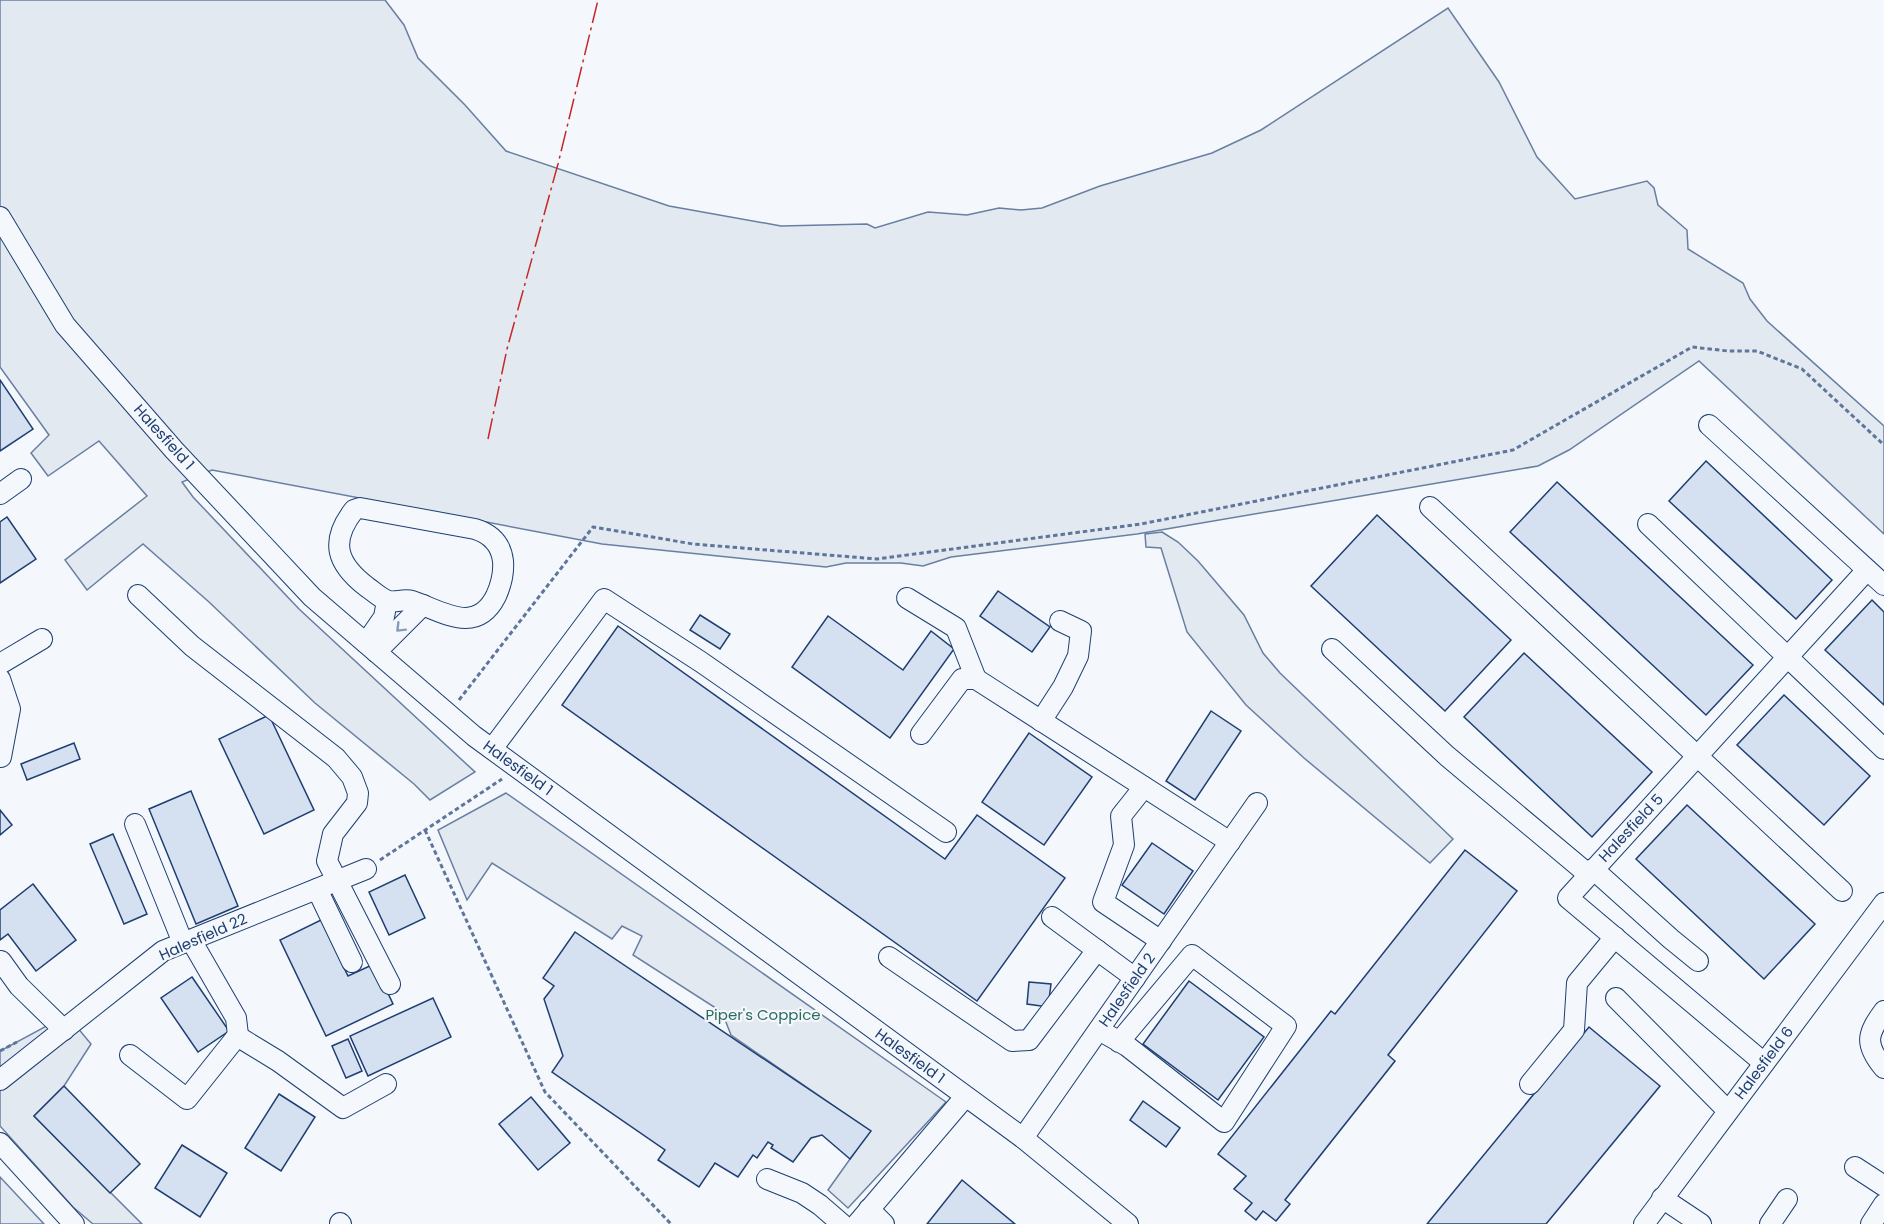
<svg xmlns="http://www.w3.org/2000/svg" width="1884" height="1224" viewBox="0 0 1884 1224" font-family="Poppins,sans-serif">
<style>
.green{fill:#e3e9f0;stroke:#687fa3;stroke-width:1.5}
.building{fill:#d5e0f0;stroke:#1d3f73;stroke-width:1.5}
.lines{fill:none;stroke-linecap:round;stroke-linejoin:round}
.minor-casing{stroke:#1d3f73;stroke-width:22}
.path{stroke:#5e769c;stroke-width:3;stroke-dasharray:4.5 3;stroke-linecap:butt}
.minor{stroke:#f4f7fb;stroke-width:20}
.power{stroke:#c62828;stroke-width:1.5;stroke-dasharray:21 4.5 3 4.5;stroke-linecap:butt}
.oneway{stroke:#889bb7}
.labels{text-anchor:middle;stroke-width:4.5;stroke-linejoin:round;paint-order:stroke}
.street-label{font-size:15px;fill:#1d3f73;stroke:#f4f7fb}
.park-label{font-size:15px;fill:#2c6c60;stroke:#f4f7fb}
</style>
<rect width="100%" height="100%" fill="#f4f7fb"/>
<g class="green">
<polygon points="0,0 385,0 404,25 418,58 465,105 506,151 669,206 781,226 867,224 875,228 928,212 967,215 999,208 1021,210 1042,208 1100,186 1212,153 1261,130 1448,8 1499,82 1537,157 1575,199 1647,181 1654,188 1658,205 1687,230 1688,249 1743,283 1750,299 1767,321 1884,426 1884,534 1699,361 1569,450 1538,466 1137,534 951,557 923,566 901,563 846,563 826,567 602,544 212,470 182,482 193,497 299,609 475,772 430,800 414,784 315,703 209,602 143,544 87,590 65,560 147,496 99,441 48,476 31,453 49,435 0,367"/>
<polygon points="1162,532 1178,542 1198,561 1244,615 1263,653 1280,673 1453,839 1430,863 1304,758 1246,705 1187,632 1161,548 1146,547 1145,534"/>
<polygon points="506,793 946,1102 848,1208 828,1190 870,1131 731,1035 722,1012 633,955 642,936 622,926 612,939 492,863 467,900 438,830"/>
<polygon points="67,1015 91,1044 64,1086 34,1116 142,1224 93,1224 73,1207 0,1126 0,1051"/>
<polygon points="0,1177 44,1224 0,1224"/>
</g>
<g class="building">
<polygon points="0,380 33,429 0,451"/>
<polygon points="1706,461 1832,580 1796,619 1669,501"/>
<polygon points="1557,482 1753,665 1706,715 1510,532"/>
<polygon points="1377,515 1511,640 1445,711 1311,586"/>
<polygon points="7,517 36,559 0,583 0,522"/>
<polygon points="998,591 1050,627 1032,652 980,616"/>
<polygon points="1872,600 1884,612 1884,705 1825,650"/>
<polygon points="700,615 730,634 720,649 690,630"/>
<polygon points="828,616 903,670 931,631 954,649 890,738 792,667"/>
<polygon points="618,626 945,859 977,815 1065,878 977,1001 562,705"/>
<polygon points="1524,653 1652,772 1592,837 1464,717"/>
<polygon points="1784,695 1870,776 1824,825 1737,745"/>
<polygon points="1211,711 1241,731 1195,800 1166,781"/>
<polygon points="269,715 314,810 264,834 219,739"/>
<polygon points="1029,733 1092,777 1044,845 982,802"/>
<polygon points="74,743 80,759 27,780 21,764"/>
<polygon points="191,791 238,906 196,924 149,809"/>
<polygon points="1687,805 1815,924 1764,979 1636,859"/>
<polygon points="0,810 12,825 0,835"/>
<polygon points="113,834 147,914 124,924 90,844"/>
<polygon points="1152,843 1193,871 1164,914 1122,885"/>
<polygon points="1465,850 1517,891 1388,1055 1395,1061 1285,1200 1290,1204 1276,1221 1263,1211 1256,1220 1245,1211 1252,1203 1234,1189 1246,1176 1218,1154 1331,1011 1335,1014"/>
<polygon points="405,875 425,918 389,935 369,892"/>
<polygon points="33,884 76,940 36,971 8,934 0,940 0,910"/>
<polygon points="321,920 348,976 374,964 393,1004 326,1036 280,940"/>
<polygon points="575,932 871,1131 850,1159 822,1135 811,1138 793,1162 771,1148 773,1145 768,1142 757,1158 753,1155 738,1177 715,1163 699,1187 658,1160 665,1150 552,1072 563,1056 544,999 554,986 543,978"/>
<polygon points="192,977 229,1031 198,1052 161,998"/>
<polygon points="1189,981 1264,1037 1218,1100 1143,1044"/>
<polygon points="1029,982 1051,984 1048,1007 1027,1004"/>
<polygon points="433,998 451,1037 368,1076 350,1036"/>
<polygon points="1589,1027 1660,1086 1546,1224 1427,1224"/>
<polygon points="348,1039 362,1071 346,1078 332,1046"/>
<polygon points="64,1086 140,1164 110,1193 34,1116"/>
<polygon points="279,1094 315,1117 281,1171 245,1148"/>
<polygon points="531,1097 570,1143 538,1170 499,1124"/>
<polygon points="1143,1101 1180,1128 1166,1147 1130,1120"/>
<polygon points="182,1145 227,1173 200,1217 155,1188"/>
<polygon points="962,1180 1015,1224 927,1224"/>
</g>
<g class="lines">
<defs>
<g id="minor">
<polyline points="0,217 65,325 174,450 312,597 474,736 1023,1138 1128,1224"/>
<polyline points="1709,425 1884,585"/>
<polyline points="0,494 21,479"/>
<polyline points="1430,507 1842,891"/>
<path d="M360 508 475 529C491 534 501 544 503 561 504 573 501 585 496 596 476 636 442 611 412 601 403 598 394 604 386 600 379 597 373 591 367 587 337 564 329 542 354 510Z"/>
<polyline points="1648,524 1884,749"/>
<polyline points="138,595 192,646 336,758 352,777 358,793 357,803 333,834 327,861 390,984"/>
<polyline points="907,598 956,628 976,679"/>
<polyline points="366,643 384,617 387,601"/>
<polyline points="1332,649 1447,756 1588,874"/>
<polyline points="376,652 423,605"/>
<polyline points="0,664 42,639"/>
<polyline points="0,679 10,709 1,757"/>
<polyline points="976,679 1230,842"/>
<polyline points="1041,721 1063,687 1078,656 1081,631 1060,621"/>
<polyline points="921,734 962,679 976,679"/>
<polyline points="492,749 604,599 701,662 946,832"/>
<polyline points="1144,787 1121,816 1124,845 1103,902 1161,941"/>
<polyline points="135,824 183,943"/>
<polyline points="1593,869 1671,939 1698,961"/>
<polyline points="317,889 352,962"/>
<polyline points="1052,917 1135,978"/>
<polyline points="889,957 1012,1041 1029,1040 1097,950"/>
<polyline points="1,961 19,986 64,1030"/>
<polyline points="1616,998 1728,1111"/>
<path d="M1884 1011C1867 1034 1864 1044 1884 1068"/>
<polyline points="1099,1030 1127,1046 1224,1122 1286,1026 1192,955 1119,1042"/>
<polyline points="237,1036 278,1061 343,1108 386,1084"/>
<polyline points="130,1055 187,1099 238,1035 236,1018 191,940"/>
<polyline points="1764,1063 1568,898 1867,570"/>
<polyline points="0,1080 163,951 366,869"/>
<polyline points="1530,1084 1574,1030 1577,983 1615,937"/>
<polyline points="1023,1138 1257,803"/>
<polyline points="0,1143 74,1224"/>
<polyline points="1855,1167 1884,1186"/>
<polyline points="767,1179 802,1193 820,1205 842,1224"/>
<polyline points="1662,1198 1701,1224"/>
<polyline points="869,1209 884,1224"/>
<polyline points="340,1223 341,1224"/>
<polyline points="857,1224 965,1097"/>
<polyline points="1644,1224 1884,903"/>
<polyline points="1770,1224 1787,1199"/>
<polyline points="1871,1224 1884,1204"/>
</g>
</defs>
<use href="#minor" class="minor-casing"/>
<g class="path">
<polyline points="459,700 593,527 693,544 877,559 1141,524 1513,450 1692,347 1728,351 1757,351 1802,369 1884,445"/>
<polyline points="425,830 545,1092 671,1224"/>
<polyline points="380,860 502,779"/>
<polyline points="0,1051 17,1042"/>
</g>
<use href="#minor" class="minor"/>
<polyline class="power" points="488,439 507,349 558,164 598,0"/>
</g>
<defs><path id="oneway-chevron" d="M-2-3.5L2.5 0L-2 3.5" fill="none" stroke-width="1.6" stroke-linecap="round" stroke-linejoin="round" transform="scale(1.5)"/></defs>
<use class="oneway" href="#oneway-chevron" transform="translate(400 628) rotate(135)"/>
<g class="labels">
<g class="street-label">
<text transform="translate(164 437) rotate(48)" y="5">Halesfield 1</text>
<text transform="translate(518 768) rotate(36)" y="5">Halesfield 1</text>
<text transform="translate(1631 828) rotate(-47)" y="5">Halesfield 5</text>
<text transform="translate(203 937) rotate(-24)" y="5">Halesfield 22</text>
<text transform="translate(1127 990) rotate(-55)" y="5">Halesfield 2</text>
<text transform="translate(910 1056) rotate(36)" y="5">Halesfield 1</text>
<text transform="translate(1764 1063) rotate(-53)" y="5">Halesfield 6</text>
</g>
<g class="park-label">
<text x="763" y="1020">Piper's Coppice</text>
</g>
</g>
</svg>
